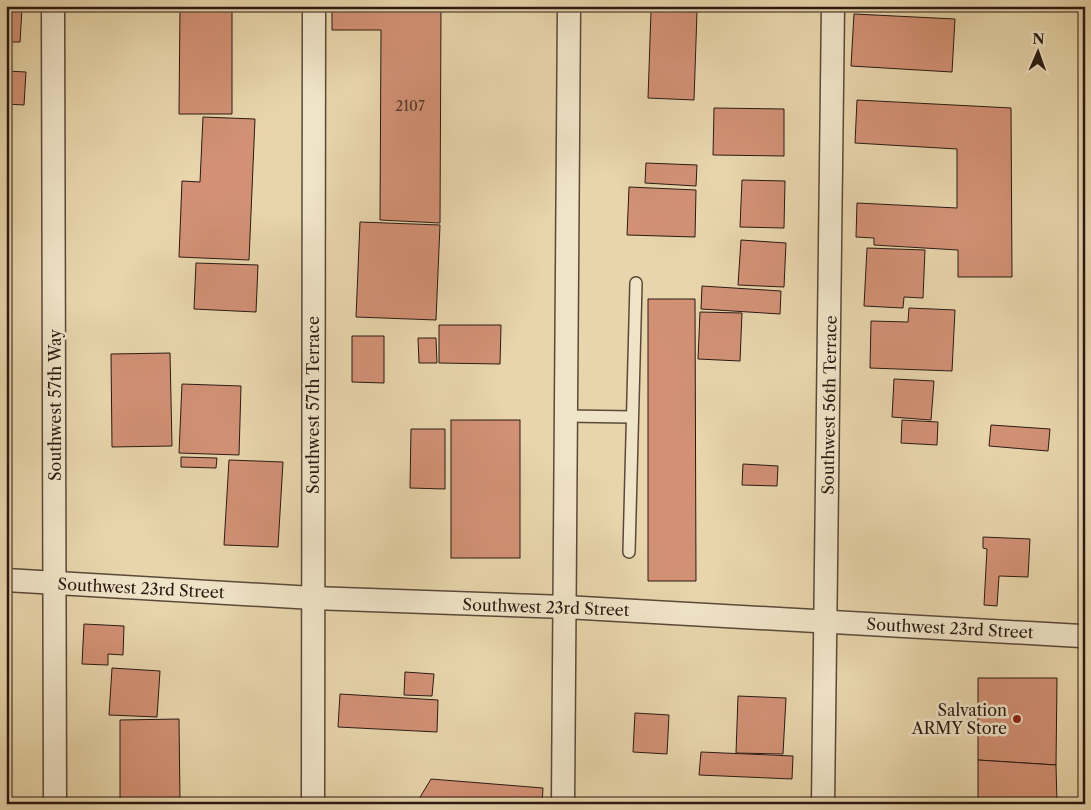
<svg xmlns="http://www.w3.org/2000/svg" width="1091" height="810" viewBox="0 0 1091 810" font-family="'Libre Caslon Text',serif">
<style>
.building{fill:#d29175;stroke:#2a1a13}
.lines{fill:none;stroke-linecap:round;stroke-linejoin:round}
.service-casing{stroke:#5a4939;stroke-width:14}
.minor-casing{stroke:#5a4939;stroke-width:25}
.service{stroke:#f0e4c8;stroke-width:11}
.minor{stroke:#f0e4c8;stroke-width:22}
.poi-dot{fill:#8f2418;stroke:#f0e4c8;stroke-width:2}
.labels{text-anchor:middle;stroke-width:5;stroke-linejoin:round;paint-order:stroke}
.number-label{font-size:14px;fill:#54382c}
.street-label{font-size:16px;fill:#2a1a13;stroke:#f0e4c8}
.poi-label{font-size:16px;fill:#2a1a13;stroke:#f0e4c8;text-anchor:end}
</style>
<rect width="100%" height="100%" fill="#e8d5ab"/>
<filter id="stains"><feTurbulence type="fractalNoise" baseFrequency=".004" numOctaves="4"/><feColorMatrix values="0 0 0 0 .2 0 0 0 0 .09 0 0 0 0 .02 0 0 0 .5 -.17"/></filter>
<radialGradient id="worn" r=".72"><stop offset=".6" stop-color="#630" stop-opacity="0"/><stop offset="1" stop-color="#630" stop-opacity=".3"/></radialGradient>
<g class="building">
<polygon points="180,6 232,6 232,114 179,114"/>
<polygon points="332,6 441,6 440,223 380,220 381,30 332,30"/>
<polygon points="6,9 22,9 20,42 6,42"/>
<polygon points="651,11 697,12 694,100 648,98"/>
<polygon points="854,14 955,19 952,72 851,66"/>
<polygon points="6,71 26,72 24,105 6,104"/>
<polygon points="857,100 1011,108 1012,277 958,277 958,250 874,245 874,238 856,237 857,203 957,208 957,149 855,143"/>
<polygon points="714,108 784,109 784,156 713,155"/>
<polygon points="203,117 255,119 249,260 179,257 182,181 200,182"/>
<polygon points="646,163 697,165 696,186 645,183"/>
<polygon points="742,180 785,181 784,228 740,227"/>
<polygon points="629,187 696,190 695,237 627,235"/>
<polygon points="360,222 440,225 436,320 356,317"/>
<polygon points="741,240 786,243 784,287 738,285"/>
<polygon points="867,248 925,250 923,298 904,297 903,308 864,306"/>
<polygon points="196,263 258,265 256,312 194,309"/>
<polygon points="702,286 781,291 780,314 701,309"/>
<polygon points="648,299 695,299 696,581 648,581"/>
<polygon points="909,308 955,310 952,371 870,368 871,321 908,322"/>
<polygon points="700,312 742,313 740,361 698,359"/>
<polygon points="439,325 501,325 500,364 439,363"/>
<polygon points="352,336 384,336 384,383 352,382"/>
<polygon points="418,338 436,338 437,363 419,363"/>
<polygon points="170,353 172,446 112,447 111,354"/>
<polygon points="894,379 934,381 931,420 892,417"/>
<polygon points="182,384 241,386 239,455 179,453"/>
<rect x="451" y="420" width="69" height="138"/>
<polygon points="902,420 938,422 937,445 901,443"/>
<polygon points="991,425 1050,429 1048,451 989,446"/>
<polygon points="411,429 445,429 445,489 410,488"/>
<polygon points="181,457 217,458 216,468 181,467"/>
<polygon points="229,460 283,462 278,547 224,545"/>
<polygon points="743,464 778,466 777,486 742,485"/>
<polygon points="983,537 1030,539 1028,577 999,576 997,606 984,605 987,549 983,548"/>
<polygon points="84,624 124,626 123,655 108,654 108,665 82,664"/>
<polygon points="112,668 160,671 157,717 109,715"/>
<polygon points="405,672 434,674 432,696 404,695"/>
<polygon points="978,678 1057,678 1056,765 978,760"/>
<polygon points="340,694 438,700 437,732 338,727"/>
<polygon points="738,696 786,698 783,754 736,753"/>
<polygon points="635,713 669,715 667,754 633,752"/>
<polygon points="179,719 180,804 120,804 120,720"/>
<polygon points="701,752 793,756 792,779 699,775"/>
<polygon points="978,760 1056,765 1057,804 978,804"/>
<polygon points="431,779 543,788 542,804 358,804 359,800 416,804"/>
</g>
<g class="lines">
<defs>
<g id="service">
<polyline points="566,416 632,417"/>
<polyline points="629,552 636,283"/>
</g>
<g id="minor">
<polyline points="53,6 55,804"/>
<polyline points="6,580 313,598 565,607 1081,636 1085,638"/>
<polyline points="313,804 314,6"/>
<polyline points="563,804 569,6"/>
<polyline points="823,804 833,6"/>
</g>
</defs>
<use href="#service" class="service-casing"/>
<use href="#minor" class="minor-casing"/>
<use href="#service" class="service"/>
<use href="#minor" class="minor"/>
</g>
<circle class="poi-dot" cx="1017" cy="719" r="5"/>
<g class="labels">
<g class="number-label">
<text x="410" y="111">2107</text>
</g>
<g class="street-label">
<text transform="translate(55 405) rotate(-90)" y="6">Southwest 57th Way</text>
<text transform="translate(313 405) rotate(-90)" y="6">Southwest 57th Terrace</text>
<text transform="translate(829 405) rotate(-89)" y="6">Southwest 56th Terrace</text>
<text transform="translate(141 588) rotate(3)" y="6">Southwest 23rd Street</text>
<text transform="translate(546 607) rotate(2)" y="6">Southwest 23rd Street</text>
<text transform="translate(950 628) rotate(3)" y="6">Southwest 23rd Street</text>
</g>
<g class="poi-label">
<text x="1007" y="716">Salvation<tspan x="1007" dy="18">ARMY Store</tspan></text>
</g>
</g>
<rect width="1091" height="810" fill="none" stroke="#e8d5ab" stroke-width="25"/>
<rect x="8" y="8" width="1076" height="795" fill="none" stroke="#2a1a13" stroke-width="2.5"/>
<rect x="12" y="12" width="1066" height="785" fill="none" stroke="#2a1a13"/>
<g transform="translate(1038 52) rotate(2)" stroke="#f0e4c8" stroke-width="4" paint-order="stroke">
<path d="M0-4L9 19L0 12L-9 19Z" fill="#2a1a13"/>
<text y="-8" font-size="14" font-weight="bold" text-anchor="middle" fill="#2a1a13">N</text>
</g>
<rect width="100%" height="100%" filter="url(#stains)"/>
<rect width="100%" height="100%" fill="url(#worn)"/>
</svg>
